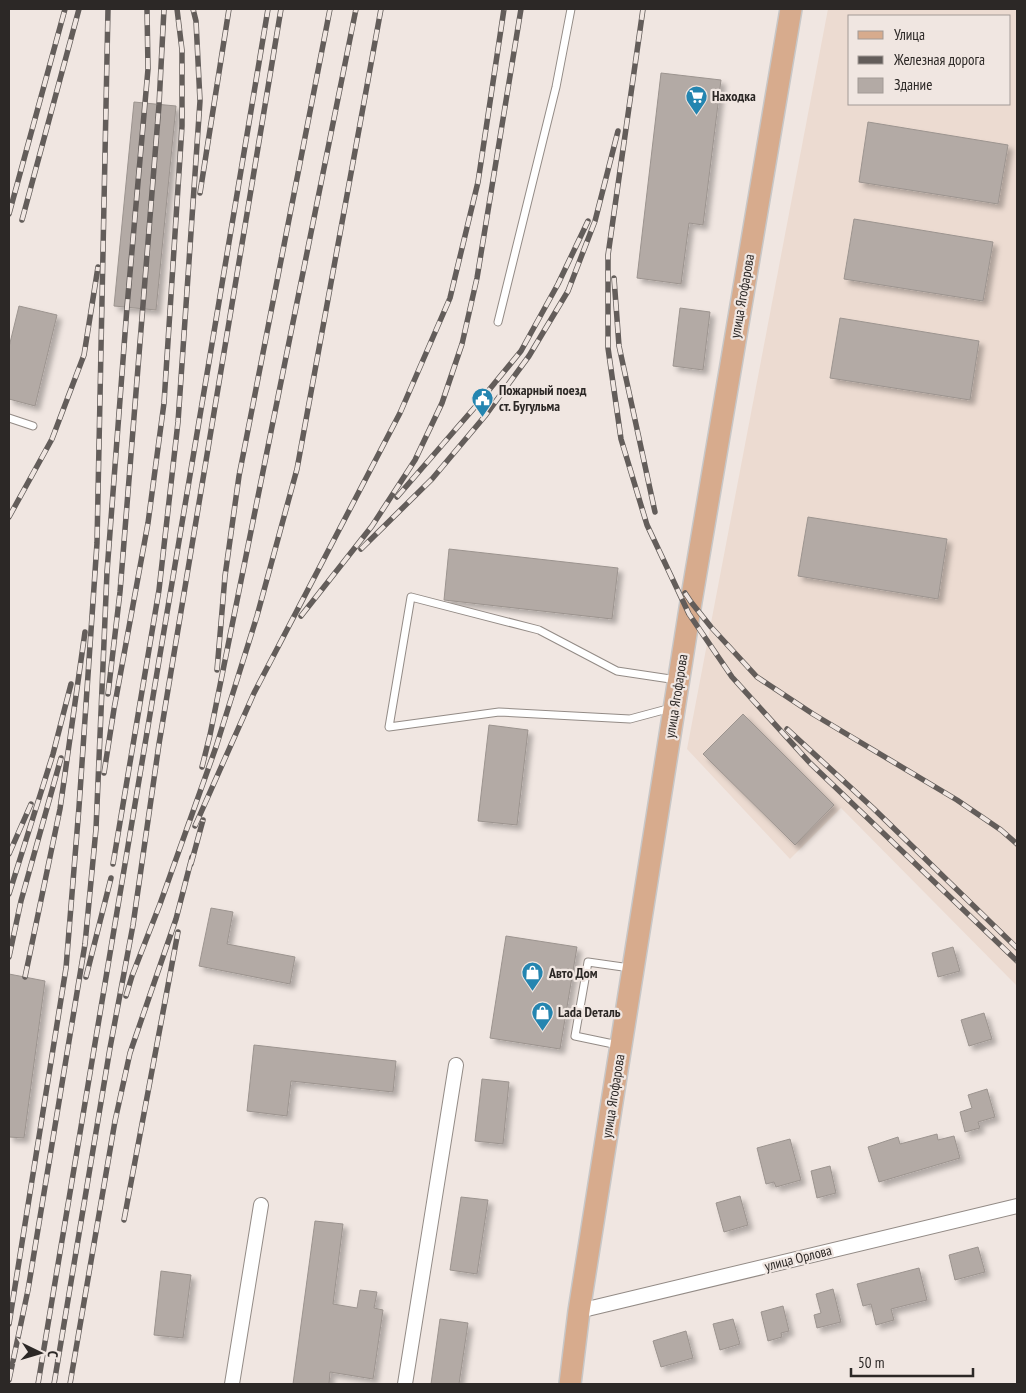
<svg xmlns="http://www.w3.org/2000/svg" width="1026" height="1393" viewBox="0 0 1026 1393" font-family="'PT Sans Narrow',sans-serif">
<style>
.built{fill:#ecdbd1;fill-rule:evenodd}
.building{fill:#b3aaa5;stroke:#9c948f;filter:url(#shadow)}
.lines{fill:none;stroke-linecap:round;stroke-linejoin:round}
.lane-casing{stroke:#938b86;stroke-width:9}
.street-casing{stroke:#938b86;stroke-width:16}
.primary-casing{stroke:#c8c7c7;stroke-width:24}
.lane{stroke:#fff;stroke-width:7}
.street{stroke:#fff;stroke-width:14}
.primary{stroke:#d7ab8d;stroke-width:21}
.rail-casing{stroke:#635d5a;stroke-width:5.5}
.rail{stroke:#f0e6e1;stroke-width:4;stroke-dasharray:11;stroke-linecap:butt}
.labels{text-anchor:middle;stroke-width:4.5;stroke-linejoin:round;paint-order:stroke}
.poi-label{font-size:14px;font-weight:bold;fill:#2c2826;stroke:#f0e6e1;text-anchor:start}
.street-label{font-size:14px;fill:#2c2826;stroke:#f0e6e1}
</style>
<defs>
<filter id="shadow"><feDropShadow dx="4.5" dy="4.5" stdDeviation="2.5" flood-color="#0004"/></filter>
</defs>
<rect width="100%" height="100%" fill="#f0e6e1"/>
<path class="built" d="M828 9H1017V986L841 808 790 859 687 749ZM850 16H1010V104H850Z"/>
<g class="building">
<polygon points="661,73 721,80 703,225 689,223 681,284 637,278"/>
<polygon points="134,102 176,106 156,310 114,306"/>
<polygon points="868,122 1008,145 998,204 859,182"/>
<polygon points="854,219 993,242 983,301 844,279"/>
<polygon points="19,306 57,315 35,406 9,399 9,347"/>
<polygon points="680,308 710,312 703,370 673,366"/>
<polygon points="840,318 979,341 970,400 830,378"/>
<polygon points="808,517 947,539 938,599 798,576"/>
<polygon points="449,549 618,568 612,619 444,600"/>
<polygon points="743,714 834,805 795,845 703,754"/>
<polygon points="489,725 528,730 517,825 478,821"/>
<polygon points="211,908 233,912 227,944 295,957 290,984 199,966"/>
<polygon points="506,936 577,947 560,1049 490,1038"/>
<polygon points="953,947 960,971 938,977 932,953"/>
<polygon points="9,974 45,981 24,1138 9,1137"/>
<polygon points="984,1013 992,1039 969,1046 961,1020"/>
<polygon points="254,1045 396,1061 393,1092 291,1081 287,1116 247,1111"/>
<polygon points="482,1079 509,1082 503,1144 475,1141"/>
<polygon points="987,1089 995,1117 978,1122 980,1128 965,1132 960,1112 972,1108 968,1095"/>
<polygon points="937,1134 938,1140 954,1136 960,1158 879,1182 868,1147 898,1137 900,1144"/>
<polygon points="790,1139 801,1180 776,1187 774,1182 766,1184 757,1148"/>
<polygon points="830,1166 836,1193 817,1198 811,1171"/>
<polygon points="740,1196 748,1225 724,1232 716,1203"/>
<polygon points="461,1197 488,1200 477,1274 450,1270"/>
<polygon points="315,1221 343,1224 333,1304 357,1308 360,1290 377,1292 374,1308 383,1310 373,1379 330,1372 329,1384 293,1384"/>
<polygon points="978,1247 985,1272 955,1280 949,1255"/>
<polygon points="919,1268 927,1300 891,1309 894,1320 876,1325 871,1304 863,1306 857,1284"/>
<polygon points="161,1271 191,1275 183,1338 154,1335"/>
<polygon points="833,1289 841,1322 817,1328 814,1315 821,1313 816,1294"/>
<polygon points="783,1306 789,1331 781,1333 782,1337 768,1341 761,1312"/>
<polygon points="440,1319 468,1323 459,1384 431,1384"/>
<polygon points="733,1319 740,1344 720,1350 713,1324"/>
<polygon points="686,1331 693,1358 661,1367 653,1341"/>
</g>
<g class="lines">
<defs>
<g id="lane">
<polyline points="498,322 556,87 571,9"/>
<polyline points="9,418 33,426"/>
<polyline points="671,708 630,719 499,712 389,727 411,597 539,630 617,671 677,680"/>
<polyline points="618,1045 575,1036 588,962 630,968"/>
</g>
<g id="street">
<polyline points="579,1311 1017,1206"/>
<polyline points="232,1384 261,1205"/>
<polyline points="405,1384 456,1065"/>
</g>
<polyline id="primary" points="570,1384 579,1311 691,602 791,9"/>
</defs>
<use href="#lane" class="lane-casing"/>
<use href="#street" class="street-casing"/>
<use href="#primary" class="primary-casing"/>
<use href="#lane" class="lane"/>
<use href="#street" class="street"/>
<use href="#primary" class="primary"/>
<defs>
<g id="rail">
<polyline points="643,9 608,255 608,348 621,439 647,525 689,614 732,677 810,763 1017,961"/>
<polyline points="200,193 229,9"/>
<polyline points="9,214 65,9"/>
<polyline points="22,220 79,9"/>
<polyline points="614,278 619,346 655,512"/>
<polyline points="397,497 475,407 521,351 558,284 588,221"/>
<polyline points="9,517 52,439 84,355 98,267"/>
<polyline points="361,549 432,479 485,416 529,356 568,291 595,221 618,131"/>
<polyline points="685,593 691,602 711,627 757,677 813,714 957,800 1001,830 1017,844"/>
<polyline points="301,616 372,526 415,460 442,403 462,344 477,278 521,9"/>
<polyline points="217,670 225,576 239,476 330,9"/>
<polyline points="108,694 120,592 159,105 164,9"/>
<polyline points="787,729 873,808 1017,948"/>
<polyline points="202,767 210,735 356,9"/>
<polyline points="104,773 114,709 148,523 164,403 182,126 182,50 177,9"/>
<polyline points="195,826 254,693 400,413 450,298 478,182 504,9"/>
<polyline points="9,854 31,804"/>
<polyline points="113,864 159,590 178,422 200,101 196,21 193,9"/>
<polyline points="191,864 203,820"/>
<polyline points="9,894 53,754 71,684"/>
<polyline points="9,957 21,901 61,758"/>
<polyline points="25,977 60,809 85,632"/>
<polyline points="86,977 111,878"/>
<polyline points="126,996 132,976 160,904 216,747 257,616 297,469 381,9"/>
<polyline points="124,1220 178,932"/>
<polyline points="9,1324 66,968 79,807 97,543 108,9"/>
<polyline points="9,1380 28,1290 85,944 96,829 107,572 127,307 148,69 147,9"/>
<polyline points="38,1384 268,9"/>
<polyline points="54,1384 110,1048 133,925 159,744 281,9"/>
<polyline points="70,1384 115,1121 130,1053 176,919 192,857"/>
</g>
</defs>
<use href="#rail" class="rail-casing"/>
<use href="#rail" class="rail"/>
</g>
<defs>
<symbol id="supermarket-pin" viewBox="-11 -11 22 30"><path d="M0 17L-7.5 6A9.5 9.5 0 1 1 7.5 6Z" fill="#2485b0" stroke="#f0e6e1"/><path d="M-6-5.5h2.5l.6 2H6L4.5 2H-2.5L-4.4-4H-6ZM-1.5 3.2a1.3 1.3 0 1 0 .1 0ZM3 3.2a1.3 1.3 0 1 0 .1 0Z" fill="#fff"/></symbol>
<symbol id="civic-pin" viewBox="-11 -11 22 30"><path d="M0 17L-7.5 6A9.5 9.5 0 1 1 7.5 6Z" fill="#2485b0" stroke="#f0e6e1"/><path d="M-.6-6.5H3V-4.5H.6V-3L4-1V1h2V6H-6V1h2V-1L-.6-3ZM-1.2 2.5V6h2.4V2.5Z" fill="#fff"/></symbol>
<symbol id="shop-pin" viewBox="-11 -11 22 30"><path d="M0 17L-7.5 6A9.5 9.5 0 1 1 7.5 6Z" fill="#2485b0" stroke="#f0e6e1"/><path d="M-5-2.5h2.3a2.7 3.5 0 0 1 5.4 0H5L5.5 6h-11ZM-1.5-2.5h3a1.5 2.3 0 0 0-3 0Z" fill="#fff"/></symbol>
</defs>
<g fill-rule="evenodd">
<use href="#supermarket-pin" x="684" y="84" width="25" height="34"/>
<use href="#civic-pin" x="470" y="386" width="25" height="34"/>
<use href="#shop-pin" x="520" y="960" width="25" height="34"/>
<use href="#shop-pin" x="530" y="1000" width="25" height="34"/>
</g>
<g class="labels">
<g class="poi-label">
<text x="712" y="101">Находка</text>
<text x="499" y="395">Пожарный поезд<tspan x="499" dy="16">ст. Бугульма</tspan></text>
<text x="549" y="978">Авто Дом</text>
<text x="558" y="1017">Lada Dеталь</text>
</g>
<g class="street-label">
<text transform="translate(742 296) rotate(-80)" y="5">улица Ягофарова</text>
<text transform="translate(676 696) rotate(-81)" y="5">улица Ягофарова</text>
<text transform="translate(613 1096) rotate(-81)" y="5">улица Ягофарова</text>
<text transform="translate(798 1258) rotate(-14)" y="5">улица Орлова</text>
</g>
</g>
<rect width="1026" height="1393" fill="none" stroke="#2c2826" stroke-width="20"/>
<rect x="848" y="15" width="162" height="90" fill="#f0e6e1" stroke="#a29a96"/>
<rect x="858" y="31" width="25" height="8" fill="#d7ab8d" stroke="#a29a96"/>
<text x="894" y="40" font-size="15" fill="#2c2826">Улица</text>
<rect x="858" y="56" width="25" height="8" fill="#635d5a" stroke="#a29a96"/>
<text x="894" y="65" font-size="15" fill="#2c2826">Железная дорога</text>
<rect x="858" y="78" width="25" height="15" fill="#b3aaa5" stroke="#a29a96"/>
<text x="894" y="90" font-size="15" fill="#2c2826">Здание</text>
<g transform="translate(40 1353) rotate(95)" stroke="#f0e6e1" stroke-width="4" paint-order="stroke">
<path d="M0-4L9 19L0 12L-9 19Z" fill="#2c2826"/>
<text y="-8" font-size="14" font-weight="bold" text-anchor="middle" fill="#2c2826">С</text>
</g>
<path d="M851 1368v8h122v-8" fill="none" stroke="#2c2826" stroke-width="2.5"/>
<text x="858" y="1368" font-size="15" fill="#2c2826" stroke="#f0e6e1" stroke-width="4" paint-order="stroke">50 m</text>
</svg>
